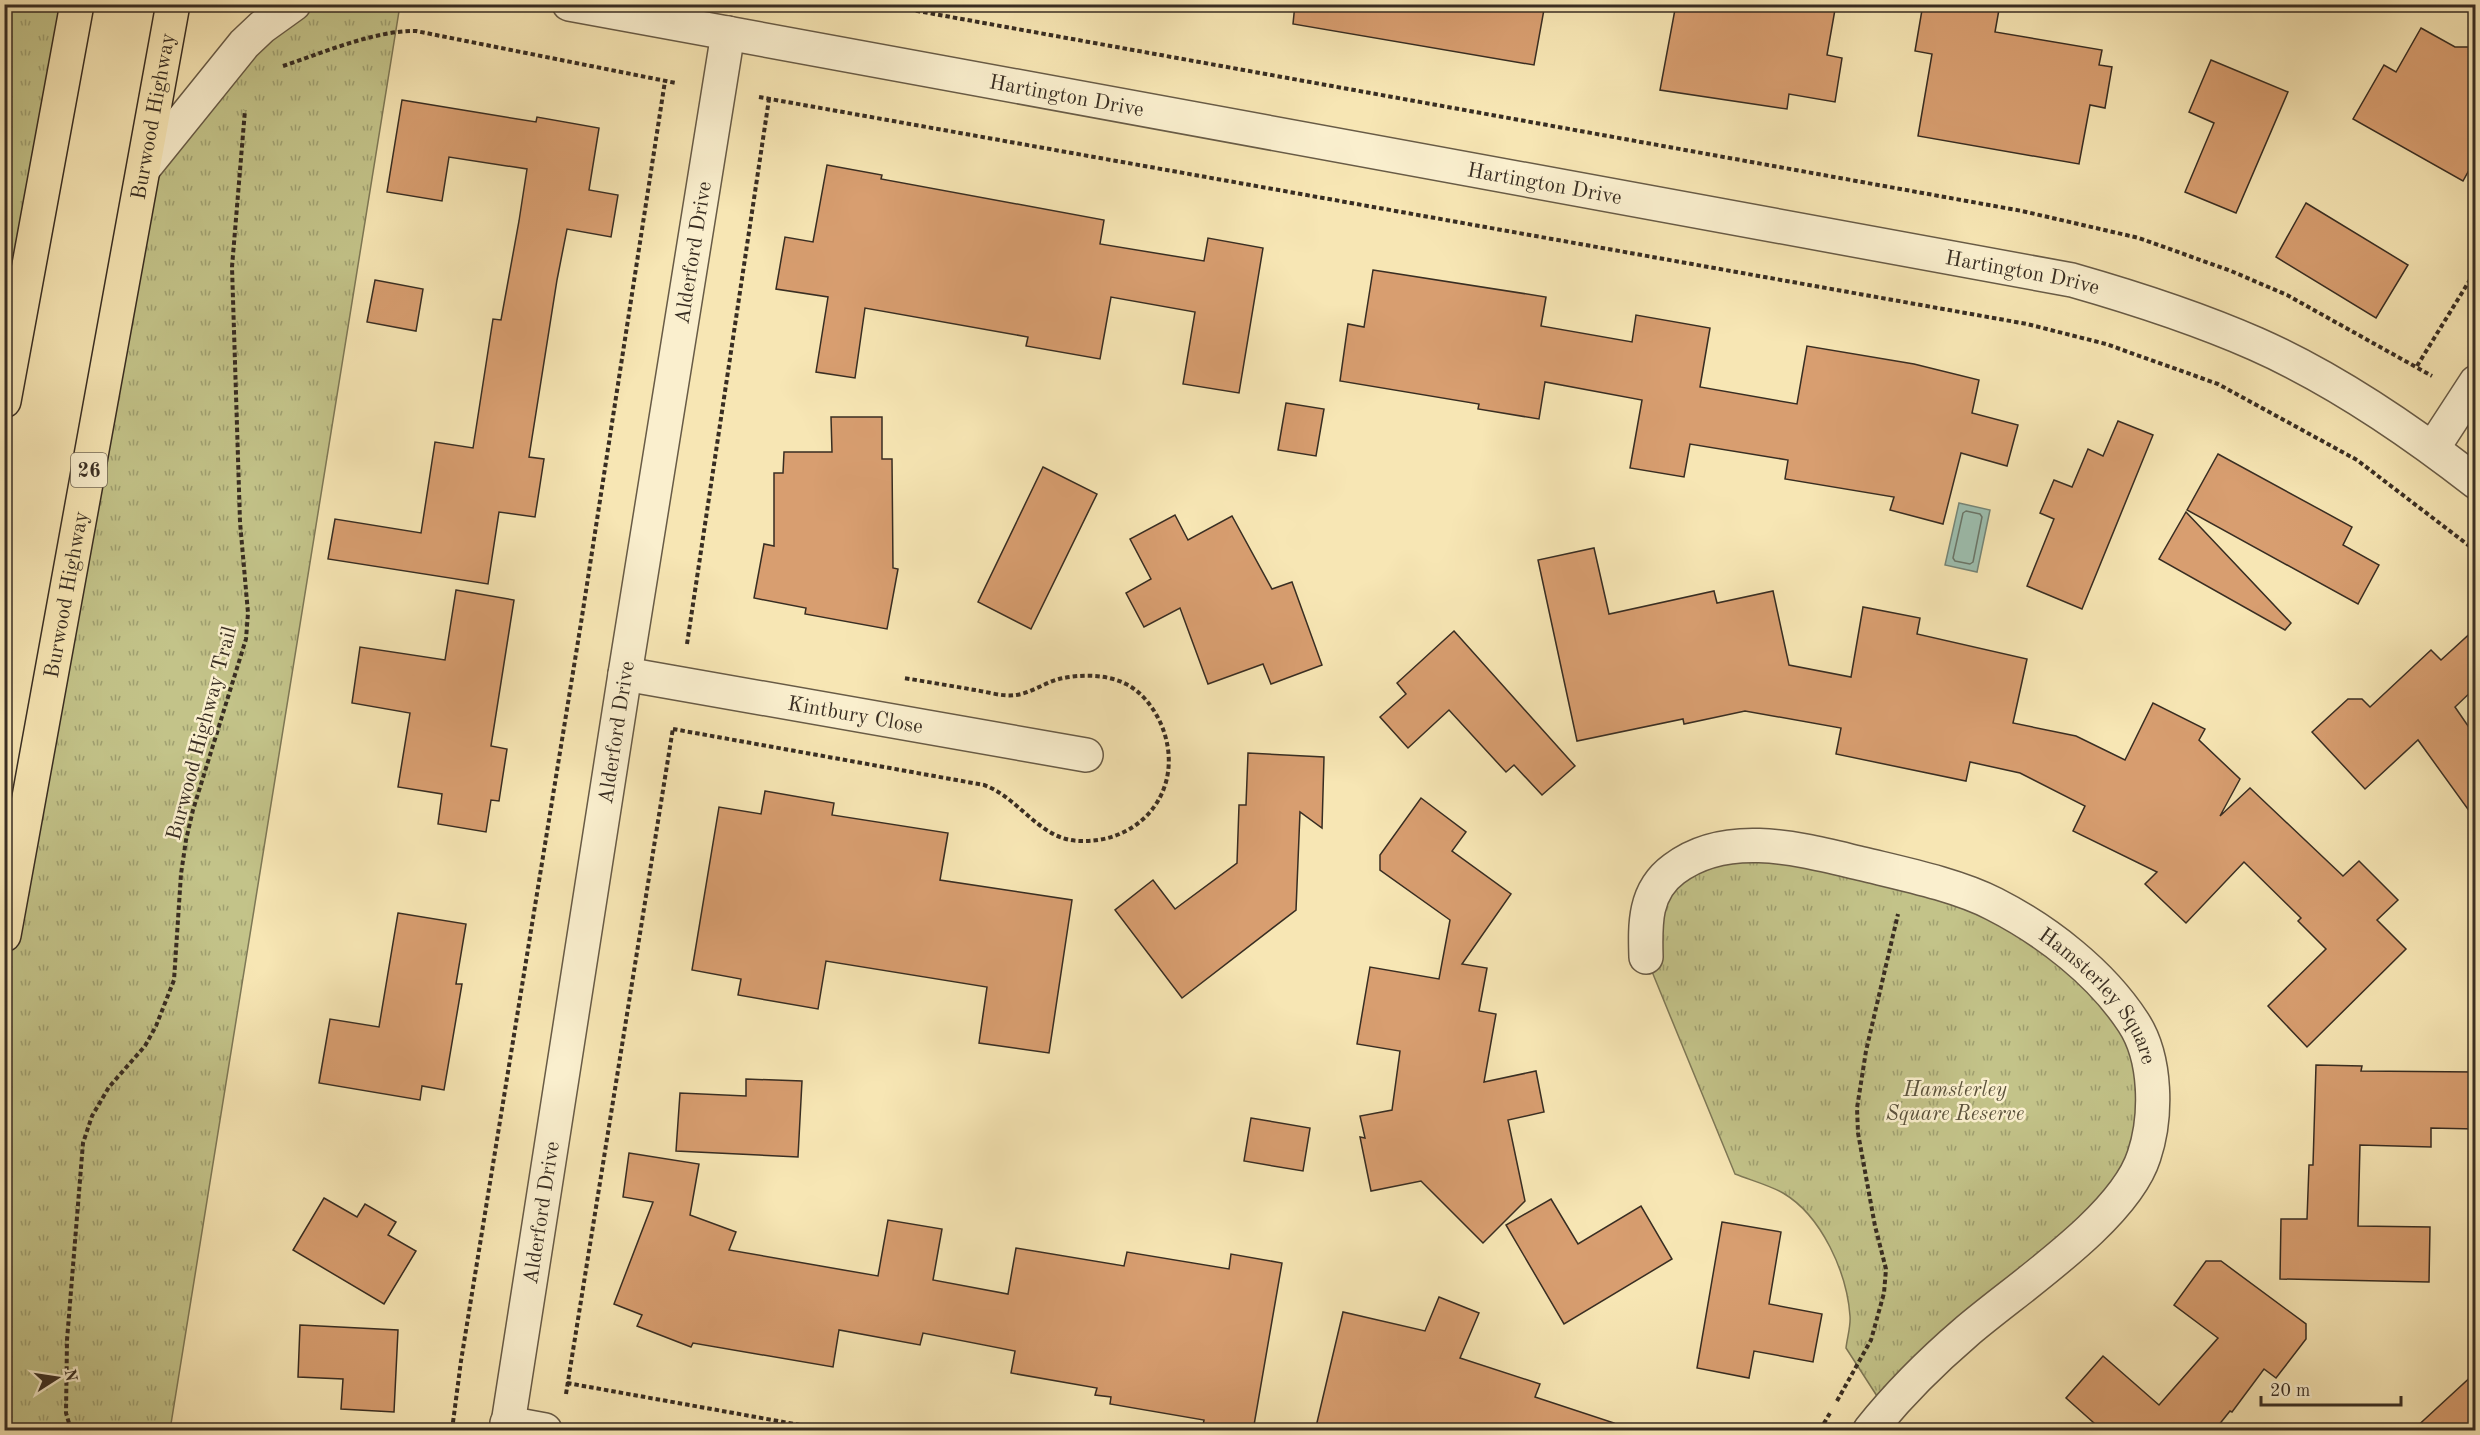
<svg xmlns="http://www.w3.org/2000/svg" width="2480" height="1435" viewBox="0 0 2480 1435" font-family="'Old Standard TT',serif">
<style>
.park{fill:url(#park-tufts);stroke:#7e7856;stroke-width:1.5}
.water{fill:#9dbfb0;stroke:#758577;stroke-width:1.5}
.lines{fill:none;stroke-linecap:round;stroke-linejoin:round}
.shore{stroke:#6a7669;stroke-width:1.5}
.building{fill:#d89e70;stroke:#382d22;stroke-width:1.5}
.street-casing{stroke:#685b46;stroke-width:36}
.highway-casing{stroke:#382d22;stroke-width:36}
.path{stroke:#382d22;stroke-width:4;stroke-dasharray:4.5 3;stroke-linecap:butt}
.street{stroke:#faefce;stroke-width:33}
.highway{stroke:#f7e6b4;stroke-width:33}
.labels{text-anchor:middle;stroke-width:5;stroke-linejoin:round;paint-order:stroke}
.shield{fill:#faefce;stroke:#726756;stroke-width:1.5}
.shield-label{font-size:20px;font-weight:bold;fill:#382d22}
.street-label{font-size:21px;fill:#382d22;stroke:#faefce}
.park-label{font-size:21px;font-style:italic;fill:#5b523c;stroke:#faefce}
</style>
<defs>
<pattern id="park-tufts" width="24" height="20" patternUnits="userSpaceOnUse" patternTransform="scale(1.5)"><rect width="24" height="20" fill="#c3c389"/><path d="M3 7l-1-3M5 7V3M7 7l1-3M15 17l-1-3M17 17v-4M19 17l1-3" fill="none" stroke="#9f9f70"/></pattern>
</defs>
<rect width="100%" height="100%" fill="#f7e6b4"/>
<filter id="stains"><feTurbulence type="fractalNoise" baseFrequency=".00333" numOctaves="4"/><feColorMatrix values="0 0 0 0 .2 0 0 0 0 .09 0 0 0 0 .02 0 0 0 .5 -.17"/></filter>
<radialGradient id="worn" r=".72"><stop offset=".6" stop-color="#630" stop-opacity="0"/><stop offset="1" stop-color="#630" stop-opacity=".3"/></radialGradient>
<g class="park">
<polygon points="295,4 400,5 170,1430 5,1430 5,935 144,168"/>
<polygon points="5,5 77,5 5,401"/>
<path d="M1723 848 1993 903 2135 1024 2144 1159 1886 1410 1846 1348C1847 1338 1851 1326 1850 1316 1847 1273 1822 1216 1783 1193 1769 1185 1750 1180 1735 1174L1646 957 1654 892Z"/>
</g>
<polygon class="water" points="1959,503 1990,510 1977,572 1945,565"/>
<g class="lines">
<polygon class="shore" points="1966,511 1980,514 1982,517 1973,562 1970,564 1955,561 1953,558 1963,513"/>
</g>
<g class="building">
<polygon points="1295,4 1545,4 1534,65 1293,24"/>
<polygon points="1676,4 1836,4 1827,55 1842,58 1835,102 1789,94 1787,109 1660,90"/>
<polygon points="1923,4 2000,4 1995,32 2102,50 2099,65 2112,67 2105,108 2090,105 2079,164 1918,136 1932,54 1915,51"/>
<polygon points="2421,28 2455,47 2475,47 2475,159 2463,181 2353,119 2384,65 2396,72"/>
<polygon points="2211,60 2288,92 2236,213 2185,192 2214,123 2189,112"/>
<polygon points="402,100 536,122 537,117 599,128 589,190 618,195 611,237 567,229 557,280 529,457 544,459 535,517 499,512 488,584 328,559 335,519 421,533 435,442 473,448 493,319 501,320 519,221 527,169 449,157 442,201 387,192"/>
<polygon points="827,165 882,175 881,179 1104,220 1100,244 1204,261 1208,238 1263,248 1239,393 1183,384 1195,312 1111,297 1100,359 1026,346 1028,337 865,308 855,378 816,372 828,297 776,289 785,237 813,242"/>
<polygon points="2306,203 2408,265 2376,318 2276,257"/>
<polygon points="1373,270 1546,297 1541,326 1632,342 1636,315 1710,328 1700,387 1797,404 1807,346 1914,364 1979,380 1972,413 2018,425 2007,466 1961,453 1943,524 1890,510 1894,497 1785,479 1788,460 1690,444 1684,477 1630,468 1642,400 1545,382 1539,419 1478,409 1479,404 1340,381 1348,324 1364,327"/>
<polygon points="375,280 423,289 416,331 367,322"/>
<polygon points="1286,403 1324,409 1316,456 1278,450"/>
<polygon points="831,417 882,417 882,459 892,459 893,568 898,569 887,629 805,614 806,608 754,598 764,544 774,546 774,473 783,473 784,452 832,452"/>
<polygon points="2118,421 2153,435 2082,609 2027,586 2054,519 2040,513 2054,480 2072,487 2088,449 2103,456"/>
<polygon points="2218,454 2352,527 2343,545 2379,565 2358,604 2187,510"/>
<polygon points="1043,467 1097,494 1031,629 978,602"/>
<polygon points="2186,512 2291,623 2285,630 2159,559"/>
<polygon points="1175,515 1188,540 1232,516 1272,589 1292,582 1322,665 1271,684 1263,664 1208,684 1180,608 1144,627 1126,593 1151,579 1130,539"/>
<polygon points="1594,548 1609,614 1714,591 1717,603 1773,591 1789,665 1851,677 1863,607 1920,618 1917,634 2027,659 2013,723 2076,736 2125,760 2153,703 2205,729 2199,740 2240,779 2220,816 2250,788 2343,876 2359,861 2398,900 2377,920 2406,949 2307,1047 2268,1006 2326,949 2298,921 2301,918 2244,862 2186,923 2145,884 2157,872 2073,831 2085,806 2020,773 1970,762 1966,781 1836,754 1841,728 1745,711 1684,724 1683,719 1577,741 1538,560"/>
<polygon points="456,590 514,600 491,746 507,749 499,801 491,800 486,832 438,824 442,794 398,787 410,713 352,703 360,647 445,660"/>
<polygon points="2475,629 2475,688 2455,707 2475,736 2475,819 2418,740 2365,789 2312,732 2348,699 2362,699 2370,707 2431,650 2441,660"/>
<polygon points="1454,631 1575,766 1542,795 1514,765 1506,772 1449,710 1408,748 1380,717 1406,694 1397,683"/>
<polygon points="1248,753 1324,757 1322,828 1300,812 1296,910 1182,998 1115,910 1153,880 1175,909 1237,863 1239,805 1246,805"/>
<polygon points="765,791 834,803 832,815 948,833 940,880 1072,900 1049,1053 979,1043 987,987 826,961 818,1009 738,995 741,979 692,970 719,807 761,814"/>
<polygon points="1421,798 1466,832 1452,851 1511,894 1462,964 1487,968 1479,1011 1496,1014 1484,1082 1536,1071 1544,1112 1508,1120 1525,1201 1483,1243 1421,1181 1371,1191 1360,1137 1365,1138 1360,1116 1392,1110 1400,1051 1357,1044 1370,967 1439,979 1450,920 1380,870 1380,855"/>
<polygon points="398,913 466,924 456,984 462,984 444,1090 422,1086 420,1100 319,1083 330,1019 379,1027"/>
<polygon points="2316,1065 2362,1066 2361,1071 2475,1072 2475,1129 2431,1128 2431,1147 2360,1145 2358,1226 2430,1227 2429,1282 2280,1279 2281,1219 2307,1219 2309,1165 2313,1165"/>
<polygon points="746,1079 802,1081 798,1157 676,1151 680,1093 746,1096"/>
<polygon points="1251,1118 1310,1128 1303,1171 1244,1161"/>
<polygon points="629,1153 699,1164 690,1215 736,1232 729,1250 878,1276 888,1220 942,1229 933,1280 1008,1294 1016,1248 1124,1266 1127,1252 1229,1269 1231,1254 1282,1263 1253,1431 1237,1431 1203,1425 1204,1420 1110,1404 1111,1397 1095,1395 1097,1388 1011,1373 1015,1351 923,1333 920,1345 839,1330 833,1367 693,1343 691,1347 637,1326 642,1315 614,1304 653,1202 623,1197"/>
<polygon points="324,1198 357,1217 365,1204 396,1222 388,1235 416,1251 384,1304 293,1250"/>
<polygon points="1551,1199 1578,1244 1641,1206 1672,1259 1564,1324 1506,1225"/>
<polygon points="1722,1222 1781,1232 1769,1304 1822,1314 1813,1362 1754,1351 1749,1378 1697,1368"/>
<polygon points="2206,1261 2221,1261 2306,1324 2306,1339 2276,1378 2264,1369 2232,1412 2230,1411 2214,1431 2103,1431 2066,1398 2103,1356 2159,1405 2218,1338 2174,1305"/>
<polygon points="1439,1297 1479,1313 1460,1358 1540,1384 1535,1397 1614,1423 1613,1431 1315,1431 1343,1312 1425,1331"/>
<polygon points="300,1325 398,1330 394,1412 341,1409 343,1379 298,1377"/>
<polygon points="2475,1373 2475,1431 2412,1431"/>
</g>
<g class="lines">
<defs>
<g id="street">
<path id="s1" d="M569 4 2072 280C2135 298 2197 318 2256 344 2335 379 2408 429 2476 482"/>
<polyline points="144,168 244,44 262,27 294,4"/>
<polyline points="2433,448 2476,382"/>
<path id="s2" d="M625 674 1086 755"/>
<path id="s3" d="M1646 957C1645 924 1644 891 1674 869 1728 828 1803 850 1863 864 1904 874 1957 885 1994 904 2047 931 2101 973 2133 1022 2157 1058 2157 1117 2144 1156 2124 1219 2017 1288 1966 1332 1931 1362 1898 1395 1870 1430"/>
<polyline points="507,1423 545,1430"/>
<path id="s4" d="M507 1430 625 674 728 33"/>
</g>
<g id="highway">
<polyline points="4,401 77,4"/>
<path id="s5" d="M4 935 173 4"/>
</g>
</defs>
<use href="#street" class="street-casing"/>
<use href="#highway" class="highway-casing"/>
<g class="path">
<polyline points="879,4 2022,211 2139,238 2231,271 2287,295 2432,376"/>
<path d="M283 66C322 53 376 30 416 31L676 83"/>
<polyline points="759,97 2027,324 2106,344 2218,384 2357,460 2476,551"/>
<polyline points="2417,366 2476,270"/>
<polyline points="687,644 769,99"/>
<path d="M673 729 984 785C1020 798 1039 840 1080 841 1145 843 1187 785 1161 724 1154 708 1142 692 1126 684 1107 674 1079 674 1059 679 1044 683 1031 693 1016 695 1003 697 988 692 975 690 952 686 928 682 904 678"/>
<polyline points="567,1383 828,1430"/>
<polyline points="566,1394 673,728"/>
<polyline points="1837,1401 1871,1340 1884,1293 1886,1269 1875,1226 1858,1133 1857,1108 1866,1051 1898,914"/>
<polyline points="71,1430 66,1413 67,1340 83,1143 92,1116 109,1087 145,1046 156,1026 174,980 181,874 186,840 193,810 246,639 248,613 240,522 232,267 245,110"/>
<polyline points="452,1430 461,1361 581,623 665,81"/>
<polyline points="1820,1430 1830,1413"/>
</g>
<use href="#street" class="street"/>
<use href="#highway" class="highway"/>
</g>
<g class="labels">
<rect class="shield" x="71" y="453" width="36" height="34" rx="4.5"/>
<g class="shield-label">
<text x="89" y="477">26</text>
</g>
<g class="street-label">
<text dy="7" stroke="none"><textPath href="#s1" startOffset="506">Hartington Drive</textPath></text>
<text dy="7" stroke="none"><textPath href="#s5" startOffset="832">Burwood Highway</textPath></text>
<text dy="7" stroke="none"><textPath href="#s1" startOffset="992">Hartington Drive</textPath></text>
<text dy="7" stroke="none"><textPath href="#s4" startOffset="1192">Alderford Drive</textPath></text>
<text dy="7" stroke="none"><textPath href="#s1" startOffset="1478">Hartington Drive</textPath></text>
<text dy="7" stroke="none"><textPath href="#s5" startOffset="346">Burwood Highway</textPath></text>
<text dy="7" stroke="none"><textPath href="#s2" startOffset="234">Kintbury Close</textPath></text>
<text dy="7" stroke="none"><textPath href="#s4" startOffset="706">Alderford Drive</textPath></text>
<text transform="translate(201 733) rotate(-75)" y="7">Burwood Highway Trail</text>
<text dy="7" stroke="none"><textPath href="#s3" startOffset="572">Hamsterley Square</textPath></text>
<text dy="7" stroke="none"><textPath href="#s4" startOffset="220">Alderford Drive</textPath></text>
</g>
<g class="park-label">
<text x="1955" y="1096">Hamsterley<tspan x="1955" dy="24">Square Reserve</tspan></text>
</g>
</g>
<rect width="2480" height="1435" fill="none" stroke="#f7e6b4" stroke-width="24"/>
<rect x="6" y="6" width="2468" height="1423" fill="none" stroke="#382d22" stroke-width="3"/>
<rect x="12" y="12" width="2456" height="1411" fill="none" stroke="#382d22" stroke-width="1.5"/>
<g transform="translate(57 1378) rotate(78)" stroke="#faefce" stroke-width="4.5" paint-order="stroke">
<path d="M0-4.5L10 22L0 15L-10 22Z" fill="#382d22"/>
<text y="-9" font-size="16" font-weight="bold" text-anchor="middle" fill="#382d22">N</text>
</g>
<path d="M2261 1396v9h140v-9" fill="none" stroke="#382d22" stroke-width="3"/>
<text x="2270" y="1396" font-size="18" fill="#382d22" stroke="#faefce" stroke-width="4.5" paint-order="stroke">20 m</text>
<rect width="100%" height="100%" filter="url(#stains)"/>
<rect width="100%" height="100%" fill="url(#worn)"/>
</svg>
